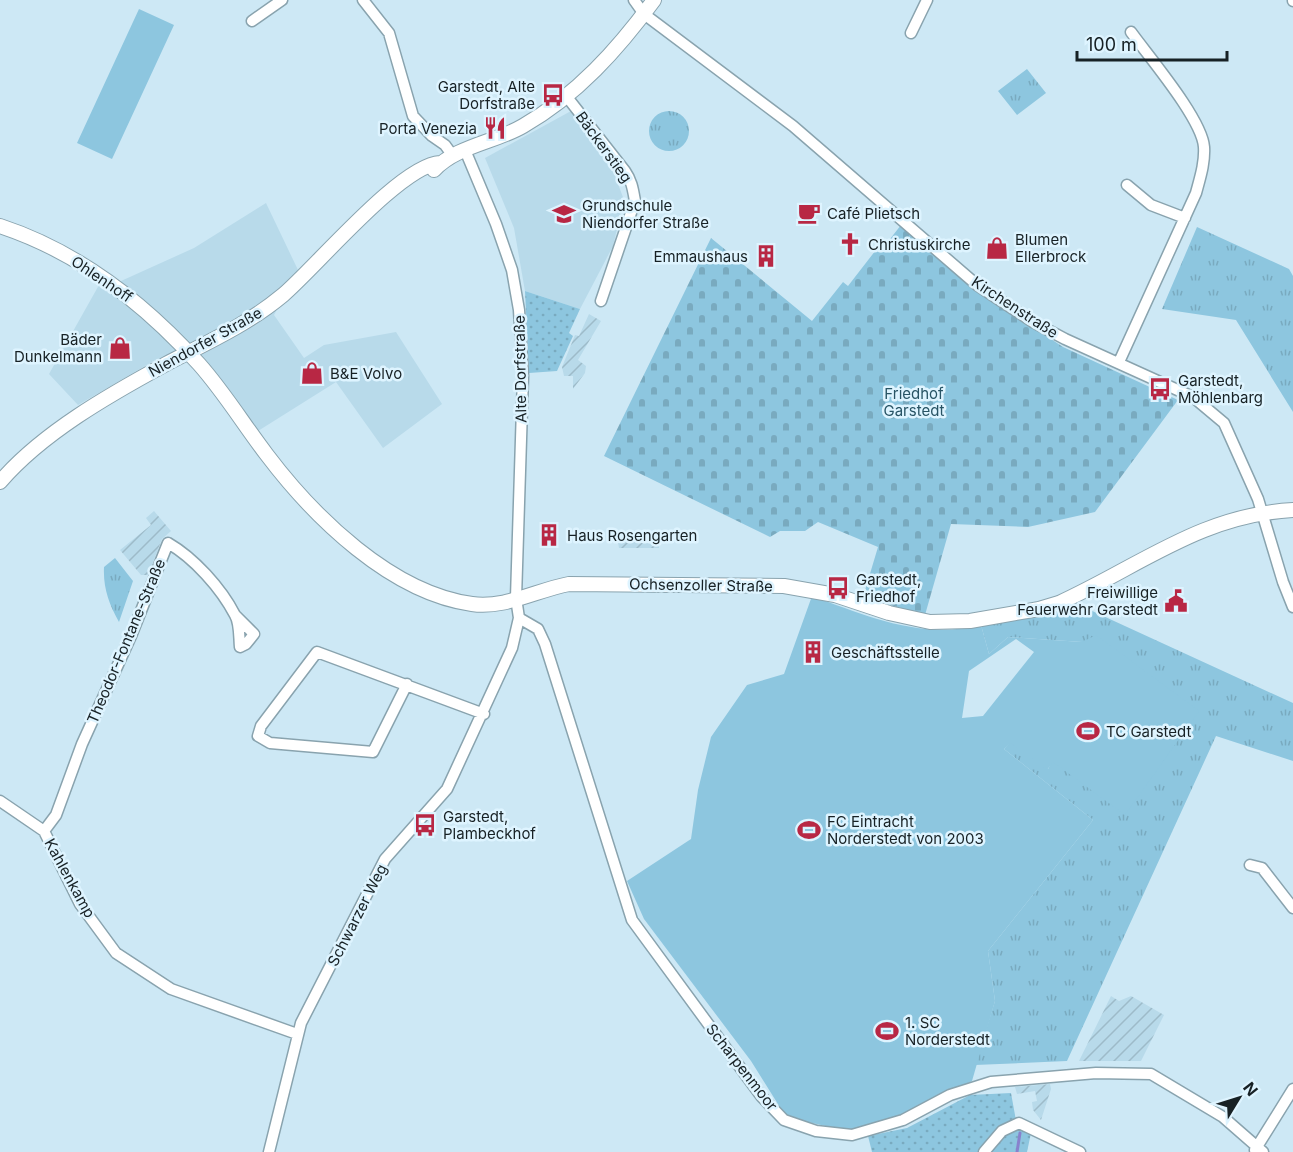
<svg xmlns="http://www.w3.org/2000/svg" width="1293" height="1152" viewBox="0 0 1293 1152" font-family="Inter,sans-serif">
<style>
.built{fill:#b8daea}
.industrial{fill:url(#industrial-furrows)}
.grass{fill:url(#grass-dots)}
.cemetery{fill:url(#cemetery-stones)}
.park{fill:url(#park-tufts)}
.pitch{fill:#8dc6df;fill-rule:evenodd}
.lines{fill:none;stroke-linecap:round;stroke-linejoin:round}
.stream{stroke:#8882cd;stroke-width:3}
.street-casing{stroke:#89a3ae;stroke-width:13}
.secondary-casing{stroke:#89a3ae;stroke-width:16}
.street{stroke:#fff;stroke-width:10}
.secondary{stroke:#fff;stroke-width:14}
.labels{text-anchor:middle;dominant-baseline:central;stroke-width:5;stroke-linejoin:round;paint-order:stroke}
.poi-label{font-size:15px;fill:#172125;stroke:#def4ff;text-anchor:start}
.street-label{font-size:15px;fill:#172125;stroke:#def4ff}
.park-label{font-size:15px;fill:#285465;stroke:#def4ff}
</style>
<defs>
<pattern id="industrial-furrows" width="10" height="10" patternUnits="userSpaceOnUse" patternTransform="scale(1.5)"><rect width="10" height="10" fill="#b8daea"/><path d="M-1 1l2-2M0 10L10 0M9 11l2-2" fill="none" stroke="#9dbbc9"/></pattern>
<pattern id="grass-dots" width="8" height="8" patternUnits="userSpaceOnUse" patternTransform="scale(1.5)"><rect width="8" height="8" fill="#8dc6df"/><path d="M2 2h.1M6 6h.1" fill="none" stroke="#79aabf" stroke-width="1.8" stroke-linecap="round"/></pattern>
<pattern id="cemetery-stones" width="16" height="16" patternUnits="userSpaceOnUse" patternTransform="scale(1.5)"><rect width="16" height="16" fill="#8dc6df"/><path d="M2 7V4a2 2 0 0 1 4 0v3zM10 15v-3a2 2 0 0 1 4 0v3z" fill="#79aabf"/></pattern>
<pattern id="park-tufts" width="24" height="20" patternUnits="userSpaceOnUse" patternTransform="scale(1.5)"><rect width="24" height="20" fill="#8dc6df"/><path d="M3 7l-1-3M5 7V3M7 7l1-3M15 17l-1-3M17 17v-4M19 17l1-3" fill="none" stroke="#79aabf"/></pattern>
</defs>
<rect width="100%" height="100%" fill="#cde8f5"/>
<!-- built -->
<path class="built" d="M571,111L611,165L624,200L613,246L580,309L525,291L514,228L485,158Z
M266,203L298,270L274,315L304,358L324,345L396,332L442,404L383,448L336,382L250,436L195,363L157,359L78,405L49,374L99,285L121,281L194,248Z"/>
<!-- industrial -->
<path class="industrial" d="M589,314L601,321L578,360L586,366L585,373L573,389V376H564L562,367L575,335L579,336Z
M154,511L171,531L162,539L148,575H141L120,550L151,525L146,518Z
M616,531L659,533V548H619Z
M1111,996L1119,1001L1131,996L1164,1015L1141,1061H1079Z
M1050,1084L1051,1089L1041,1120L1033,1110L1032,1102L1037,1101L1035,1091L1017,1094L1015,1087Z"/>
<!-- grass -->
<path class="grass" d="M525,291L580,309L569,333L573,336L557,371L529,373Z
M1011,1093L1017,1126L1031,1133L1027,1152H872L868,1136L907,1128L970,1095Z"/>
<!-- cemetery -->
<path class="cemetery" d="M901,225L977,290L1063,347L1178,400L1095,512L1028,527L951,524L925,615L863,597L878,547L818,522L805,531H780L770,537L604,456L711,238L812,321L843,282L848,286L879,246L883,248Z"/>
<!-- park -->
<path class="park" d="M1027,69L1046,93L1017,115L998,91Z
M649 131a20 20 0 1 1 40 0a20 20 0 1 1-40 0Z
M1197,227L1289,269L1293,276V412L1236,320L1162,309Z
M115,558L133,581L119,622C109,604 103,588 104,567Z
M1077,604L1293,703V761L1216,736L1067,1061L975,1065L995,1001L988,951L1093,820L1004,749L1011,742L1048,769L1052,761L1082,642L1008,637L989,654L981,625L1038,617Z"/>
<!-- pitch -->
<path class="pitch" d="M139,9L174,25L112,159L77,143Z
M812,596C867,616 921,640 981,625L989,654L1008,637L1082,642L1096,635L1199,711L1125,815L1053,762L1047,770L1011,743L1004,749L1093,820L988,951L995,1001L972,1081L902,1117L852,1132L786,1117L751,1061L644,919L627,881L691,839L698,790L711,737L747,685L784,674ZM1016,639L1034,652L983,716L962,718L969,671Z"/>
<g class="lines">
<!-- stream -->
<path class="stream" d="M1017,1152L1020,1133"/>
<!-- street casing -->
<g class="street-casing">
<path id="street" d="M363,0L389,33L413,116L432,136L445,145L453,156
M634,0L644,14L793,126L977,285L1033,322L1065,339L1193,397L1224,423L1258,499L1283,582L1293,607
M1293,0V1
M252,21L282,0
M911,33L927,0
M567,97L625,171C632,181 633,190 635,201L601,301
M1127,185L1151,205L1185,218
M1119,362L1196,193C1200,178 1205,163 1204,147C1202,119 1149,57 1131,32
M519,618L538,629L545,644L632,920L761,1096L784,1120L816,1131L852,1135L903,1120L950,1095L991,1082L1096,1073L1151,1074L1223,1117L1263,1152
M407,684L373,752L270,743L258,736L261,726L317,652L484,714
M0,801L44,831L80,904L116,953L171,989L297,1034
M44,831L56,815L82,744L131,636L168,543C194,558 221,588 235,615C240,623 239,637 240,647L246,644L254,634L236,616
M1250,865L1262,868L1293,908
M1255,1150L1293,1089
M269,1152L301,1023L385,859L447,789L512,648L519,618L516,598L523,376L519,310L512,270L496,224L465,150
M984,1152L1002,1131L1019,1123L1080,1152"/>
</g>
<!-- secondary casing -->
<g class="secondary-casing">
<path id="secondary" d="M434,170C456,146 496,142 523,126C577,95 618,49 654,0
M0,226C79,252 144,303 199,364C224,392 244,425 267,455C314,517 391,593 472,604C504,609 537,590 569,584L784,586L835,595L889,613L930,622L970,621L1039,609L1059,603C1140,566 1201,515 1293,510
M0,482C42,433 109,395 166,364C206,343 247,325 283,295C317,266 401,165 440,163"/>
</g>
<!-- street -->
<use href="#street" class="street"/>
<!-- secondary -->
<use href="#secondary" class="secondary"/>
</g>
<!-- icons -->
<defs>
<g id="bus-bare" transform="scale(1.8)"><path d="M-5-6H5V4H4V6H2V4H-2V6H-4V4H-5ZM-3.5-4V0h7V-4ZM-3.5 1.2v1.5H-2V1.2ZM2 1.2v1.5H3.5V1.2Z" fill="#b82744" stroke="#def4ff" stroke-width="2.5" paint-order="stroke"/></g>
<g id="restaurant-bare" transform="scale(1.8)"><path d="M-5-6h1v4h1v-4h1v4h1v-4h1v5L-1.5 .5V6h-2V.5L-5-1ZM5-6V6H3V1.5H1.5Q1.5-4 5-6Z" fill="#b82744" stroke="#def4ff" stroke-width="2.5" paint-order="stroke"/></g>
<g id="cafe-bare" transform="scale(1.8)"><path d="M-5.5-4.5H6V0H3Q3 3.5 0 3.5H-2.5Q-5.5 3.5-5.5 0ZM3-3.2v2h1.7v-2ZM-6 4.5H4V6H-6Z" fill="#b82744" stroke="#def4ff" stroke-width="2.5" paint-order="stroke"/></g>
<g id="school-bare" transform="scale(1.8)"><path d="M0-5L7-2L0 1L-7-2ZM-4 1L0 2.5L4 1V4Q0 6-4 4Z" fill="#b82744" stroke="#def4ff" stroke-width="2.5" paint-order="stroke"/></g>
<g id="church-bare" transform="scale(1.8)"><path d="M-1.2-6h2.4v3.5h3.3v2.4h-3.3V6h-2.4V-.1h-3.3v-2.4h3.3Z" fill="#b82744" stroke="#def4ff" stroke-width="2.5" paint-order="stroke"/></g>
<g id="shop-bare" transform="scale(1.8)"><path d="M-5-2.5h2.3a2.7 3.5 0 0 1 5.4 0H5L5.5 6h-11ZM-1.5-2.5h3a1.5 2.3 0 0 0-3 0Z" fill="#b82744" stroke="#def4ff" stroke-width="2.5" paint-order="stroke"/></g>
<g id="building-bare" transform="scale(1.8)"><path d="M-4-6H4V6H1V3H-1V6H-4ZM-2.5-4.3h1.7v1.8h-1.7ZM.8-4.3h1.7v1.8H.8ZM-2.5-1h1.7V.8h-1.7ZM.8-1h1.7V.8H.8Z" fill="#b82744" stroke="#def4ff" stroke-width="2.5" paint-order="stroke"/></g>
<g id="civic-bare" transform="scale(1.8)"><path d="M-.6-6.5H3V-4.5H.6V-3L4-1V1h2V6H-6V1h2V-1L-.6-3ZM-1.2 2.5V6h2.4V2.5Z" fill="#b82744" stroke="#def4ff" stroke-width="2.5" paint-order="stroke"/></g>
<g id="stadium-bare" transform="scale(1.8)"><path d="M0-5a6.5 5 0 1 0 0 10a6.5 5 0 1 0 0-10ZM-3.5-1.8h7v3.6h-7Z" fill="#b82744" stroke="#def4ff" stroke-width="2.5" paint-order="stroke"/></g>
</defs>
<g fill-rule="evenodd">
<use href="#bus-bare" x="553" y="95"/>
<use href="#restaurant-bare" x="495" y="128"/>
<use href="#cafe-bare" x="809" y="213"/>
<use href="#school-bare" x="564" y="214"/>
<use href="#church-bare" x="850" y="244"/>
<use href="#shop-bare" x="997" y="248"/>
<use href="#building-bare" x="766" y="256"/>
<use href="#shop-bare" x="120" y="348"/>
<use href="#shop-bare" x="312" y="373"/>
<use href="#bus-bare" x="1160" y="389"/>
<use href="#building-bare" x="549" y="535"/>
<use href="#bus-bare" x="838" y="588"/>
<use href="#civic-bare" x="1176" y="601"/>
<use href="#building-bare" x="813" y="652"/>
<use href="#stadium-bare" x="1088" y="731"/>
<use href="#bus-bare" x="425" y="825"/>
<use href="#stadium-bare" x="809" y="830"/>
<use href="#stadium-bare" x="887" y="1031"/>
</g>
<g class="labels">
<!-- poi labels -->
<g class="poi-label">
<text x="535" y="86" text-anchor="end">Garstedt, Alte<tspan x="535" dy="17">Dorfstraße</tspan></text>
<text x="477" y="128" text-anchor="end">Porta Venezia</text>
<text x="582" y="205">Grundschule<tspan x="582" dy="17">Niendorfer Straße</tspan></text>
<text x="827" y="213">Café Plietsch</text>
<text x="1015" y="239">Blumen<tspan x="1015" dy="17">Ellerbrock</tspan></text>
<text x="868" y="244">Christuskirche</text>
<text x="748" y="256" text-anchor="end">Emmaushaus</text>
<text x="102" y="339" text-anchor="end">Bäder<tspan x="102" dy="17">Dunkelmann</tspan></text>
<text x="330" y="373">B&amp;E Volvo</text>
<text x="1178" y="380">Garstedt,<tspan x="1178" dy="17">Möhlenbarg</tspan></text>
<text x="567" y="535">Haus Rosengarten</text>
<text x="856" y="579">Garstedt,<tspan x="856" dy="17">Friedhof</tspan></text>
<text x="1158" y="592" text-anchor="end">Freiwillige<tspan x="1158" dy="17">Feuerwehr Garstedt</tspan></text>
<text x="831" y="652">Geschäftsstelle</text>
<text x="1106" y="731">TC Garstedt</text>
<text x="443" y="816">Garstedt,<tspan x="443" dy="17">Plambeckhof</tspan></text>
<text x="827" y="821">FC Eintracht<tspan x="827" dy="17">Norderstedt von 2003</tspan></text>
<text x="905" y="1022">1. SC<tspan x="905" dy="17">Norderstedt</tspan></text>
</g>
<!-- street labels -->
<g class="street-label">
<text transform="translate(604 147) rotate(54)">Bäckerstieg</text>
<text transform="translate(102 279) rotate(34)">Ohlenhoff</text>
<text transform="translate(1015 307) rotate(33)">Kirchenstraße</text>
<text transform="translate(205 342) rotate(-29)">Niendorfer Straße</text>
<text transform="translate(520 369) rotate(-91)">Alte Dorfstraße</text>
<text transform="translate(701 585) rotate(1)">Ochsenzoller Straße</text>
<text transform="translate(126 641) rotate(-67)">Theodor-Fontane-Straße</text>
<text transform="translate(70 878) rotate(61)">Kahlenkamp</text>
<text transform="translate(357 915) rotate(-63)">Schwarzer Weg</text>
<text transform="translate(742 1067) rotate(52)">Scharpenmoor</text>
</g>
<!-- park labels -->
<g class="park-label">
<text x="914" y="393">Friedhof<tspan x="914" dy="17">Garstedt</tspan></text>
</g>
</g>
<!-- north arrow -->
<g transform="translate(1239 1098) rotate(52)" stroke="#def4ff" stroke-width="4.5" paint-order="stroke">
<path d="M0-4.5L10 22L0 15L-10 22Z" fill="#172125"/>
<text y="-9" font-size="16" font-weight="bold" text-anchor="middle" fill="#172125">N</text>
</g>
<!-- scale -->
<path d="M1077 51v9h150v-9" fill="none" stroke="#172125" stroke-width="3"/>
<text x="1086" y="51" font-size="18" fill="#172125" stroke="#def4ff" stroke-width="4.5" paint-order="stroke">100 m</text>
</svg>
